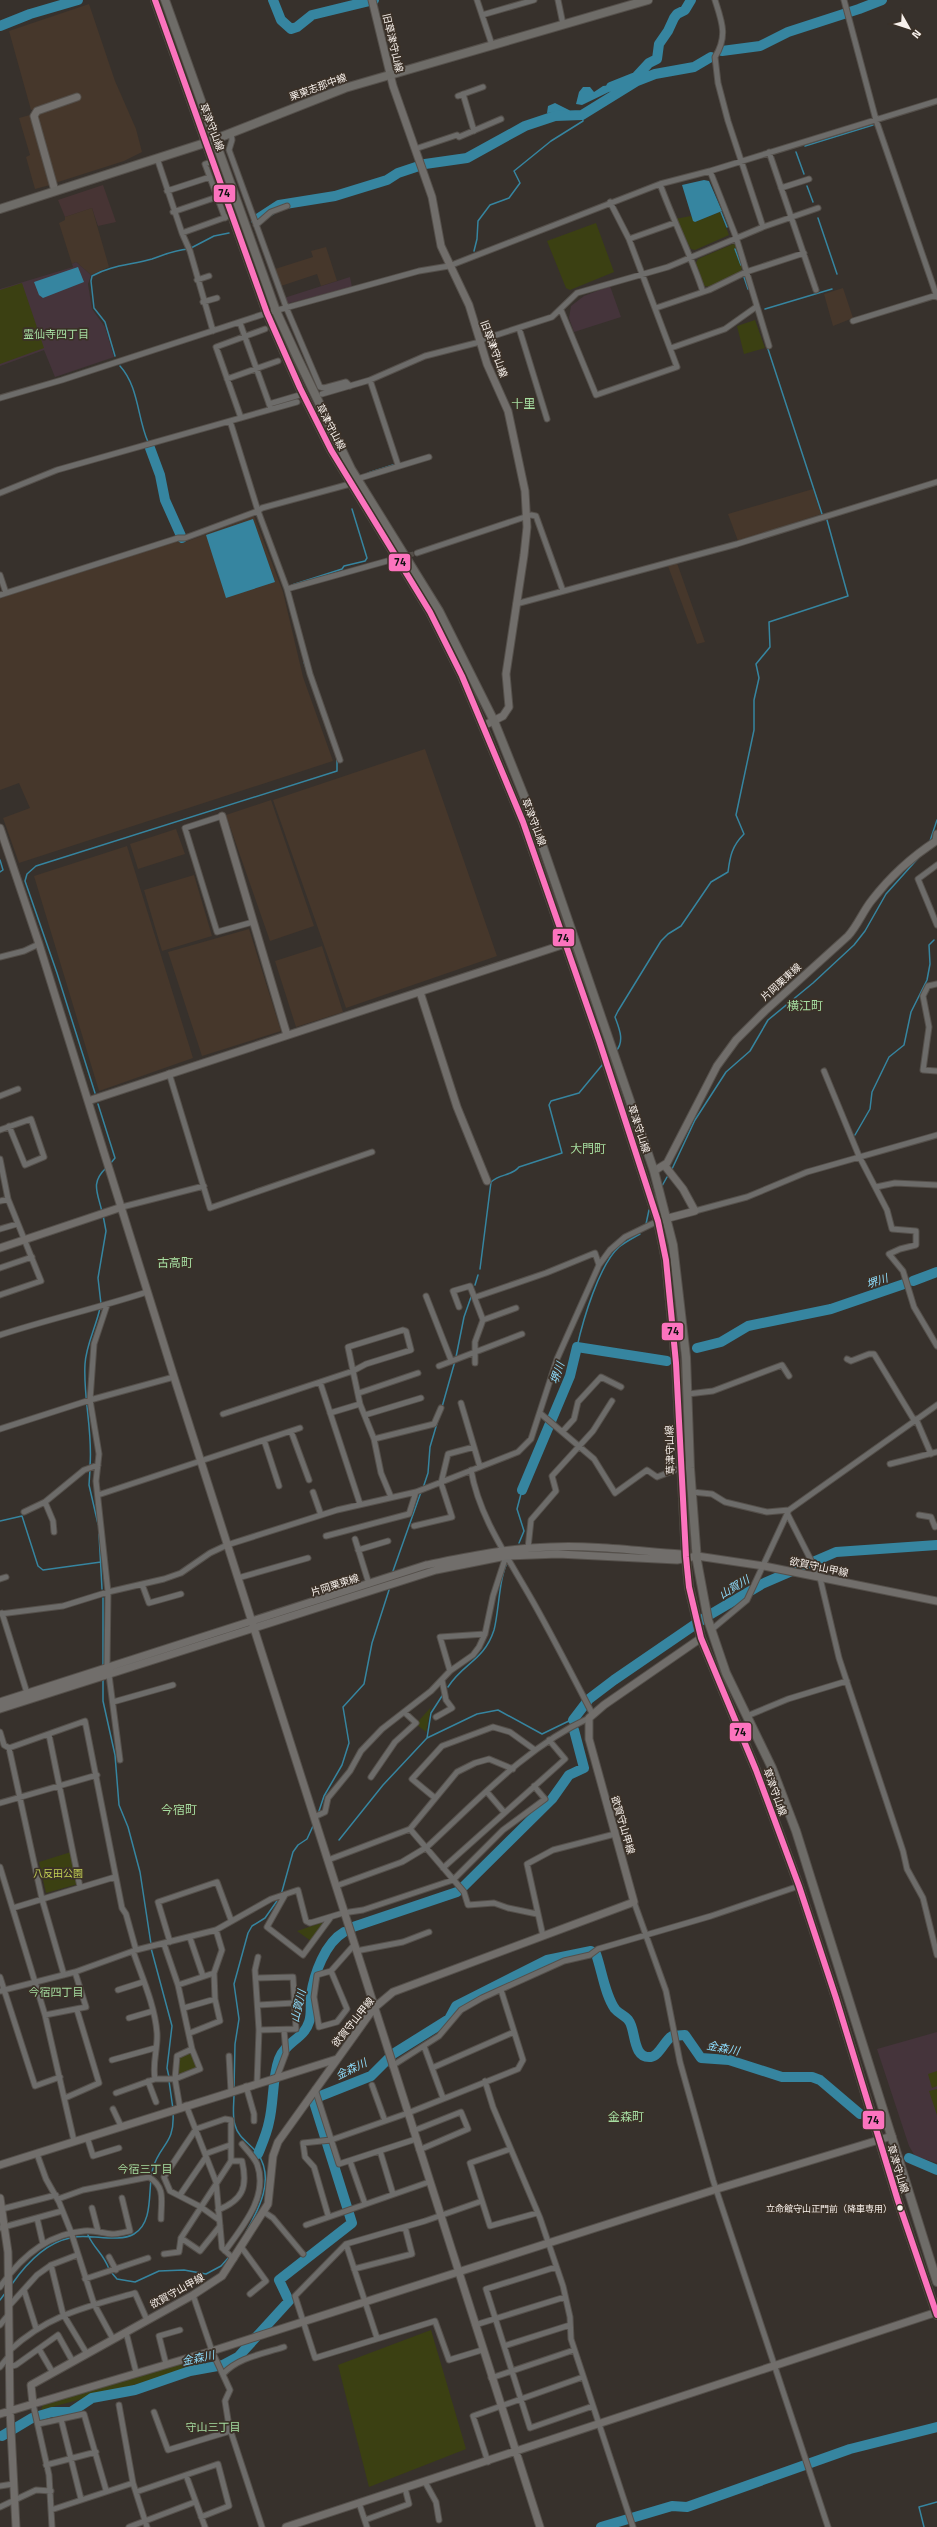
<svg xmlns="http://www.w3.org/2000/svg" width="937" height="2527" viewBox="0 0 937 2527" font-family="'Titillium Web','Noto Sans JP',sans-serif">
<style>
.commercial{fill:#473434}
.built{fill:#46372b}
.education{fill:#45343b}
.green{fill:#3b4012}
.water{fill:#3685a0}
.lines{fill:none;stroke-linecap:round;stroke-linejoin:round}
.stream{stroke:#3685a0;stroke-width:1.5}
.river{stroke:#3685a0;stroke-width:10}
.street-tunnel{stroke:#544e49;stroke-width:5;stroke-dasharray:5 2.5;stroke-linecap:butt}
.street-casing{stroke:#55504b;stroke-width:7}
.secondary-casing{stroke:#55504b;stroke-width:9}
.primary-casing{stroke:#55504b;stroke-width:10}
.street{stroke:#6d6c6a;stroke-width:5}
.secondary{stroke:#716e6b;stroke-width:7}
.primary{stroke:#6e6c68;stroke-width:8}
.bus-1-casing{stroke:#3b3128;stroke-width:9}
.bus-1{stroke:#fc73be;stroke-width:6}
.bus-dot{fill:#f7f0eb;stroke:#3b3128;stroke-width:1.5}
.labels{text-anchor:middle;dominant-baseline:central;stroke-width:3.5;stroke-linejoin:round;paint-order:stroke}
.bus-label{font-size:9px;fill:#f7f0eb;stroke:#3b3128;text-anchor:end}
.street-label{font-size:10px;fill:#f7f0eb;stroke:#3b3128}
.park-label{font-size:10px;fill:#c2d054;stroke:#3b3128}
.neighbourhood-label{font-size:11px;fill:#a6dea2;stroke:#3b3128}
.water-label{font-size:11px;font-style:italic;fill:#8ddbfb;stroke:#3b3128}
.quarter-label{font-size:12px;fill:#a6dea2;stroke:#3b3128}
.line-badge{stroke:#3b3128;stroke-width:1.5}
.pale-badge-label{font-size:11px;text-anchor:middle;font-weight:bold;fill:#111}
</style>
<rect width="100%" height="100%" fill="#37312c"/>
<!-- commercial -->
<path class="commercial" d="M103,185L116,222L98,226L92,208L65,217L58,200Z"/>
<!-- built -->
<path class="built" d="M89,4L115,81L136,129L142,152L124,161L55,183L36,120L38,115L75,96L31,110L9,31Z
M30,115L50,185L35,189L26,157L30,155L19,118Z
M92,208L109,267L91,275L76,262L72,264L59,223L65,220V217Z
M326,247L337,281L321,286L317,274L281,286L275,269L313,257L311,251Z
M843,288L853,318L833,326L824,294Z
M813,489L821,514L738,541L728,514Z
M254,516L283,592L303,677L333,761L19,863L3,818L30,808L19,783L0,790V599L18,590L92,569L176,541L183,543Z
M677,563L705,642L697,644L668,566Z
M425,749L497,956L346,1008L273,800Z
M271,800L314,926L270,941L226,815Z
M176,829L185,854L138,869L130,844Z
M127,846L193,1058L99,1091L34,876Z
M194,875L212,936L162,951L144,890Z
M249,929L281,1031L202,1056L168,952Z
M322,946L343,1012L296,1027L275,961Z"/>
<!-- education -->
<path class="education" d="M76,262L91,275L88,284L92,309L105,327L114,357L55,377L44,350L0,366V289L73,267L72,264Z
M350,277L352,287L286,304L284,298Z
M610,286L621,317L574,332L569,318L571,306L584,296Z
M937,2032V2163L915,2156L909,2146L877,2049Z"/>
<!-- green -->
<path class="green" d="M720,212L729,235L695,250L691,249L675,219L691,216L695,222Z
M596,223L614,272L570,290L566,288L547,241Z
M733,244L736,245L742,267L741,272L712,287L704,286L696,263L698,259Z
M22,283L44,348L0,364V290Z
M755,320L765,348L744,354L737,326Z
M431,1707L426,1732L416,1724Z
M71,1852L78,1884L46,1893L39,1862Z
M324,1922L311,1941L297,1931Z
M192,2051L198,2068L178,2077V2057Z
M937,2071V2086L932,2088L928,2074Z
M937,2089V2115L929,2091Z
M431,2330L466,2449L369,2487L338,2365Z
M202,2357L203,2366L41,2410L43,2404Z"/>
<!-- water -->
<path class="water" d="M611,85V91L582,105L576,104L579,92L583,87H590L594,92L603,86Z
M555,103L569,110L570,111L547,113L548,106Z
M704,180L709,181L722,211L695,222L693,221L682,185Z
M78,267L84,282L43,298L39,295L34,282Z
M253,519L275,582L226,598L206,535Z"/>
<g class="lines">
<!-- stream -->
<path class="stream" d="M805,146L873,125
M796,152L804,174
M807,186L813,202
M721,212L727,227
M818,218L837,274
M191,248L214,236L229,233
M735,249L741,265
M474,251L477,239L478,221L490,205L509,198L520,183L514,171L551,141L583,121L582,115
M744,277L748,289
M765,309L832,289
M768,349L822,514
M115,356L105,322L94,308L91,281L92,276C111,265 132,265 152,259C164,255 174,250 188,249
M120,366C139,387 137,417 148,442
M368,473L393,465
M292,585L342,569L344,566L365,561L367,558L352,509
M304,662L328,732
M930,841L937,820
M0,860L3,870L0,872
M616,1051C625,1041 619,1028 615,1017L618,1011L661,941L668,934L681,926L711,882L728,872C730,856 732,846 744,834L736,815L754,730V700L759,678L756,664L770,647L769,622L848,596L827,520
M95,1093L57,973L25,881L27,874L36,866L337,771V760
M98,1104L115,1158L110,1164
M855,1135L870,1109L872,1092L889,1057L904,1045L911,1012L927,980L930,964L929,945L934,940
M672,1169L695,1120L726,1072L750,1051L768,1020L813,983L854,945L865,931L886,894L921,855
M662,1186L667,1177
M655,1199L656,1197
M102,1212C98,1193 90,1183 106,1168
M646,1224L649,1210
M480,1269L491,1182C499,1174 512,1176 519,1167L562,1153L549,1105L551,1101L579,1093L603,1064
M475,1285L478,1275
M101,1304L98,1278L106,1231L103,1215
M577,1347C583,1320 599,1265 619,1247C625,1242 633,1238 640,1234
M456,1357L464,1317L471,1297
M442,1407L455,1361
M90,1466C93,1431 83,1398 85,1364C86,1345 96,1327 100,1308
M90,1469L89,1485L98,1524
M423,1488L428,1473L430,1447L438,1420
M0,1521L22,1516L38,1566L43,1570L101,1562
M99,1534L102,1589
M519,1543L524,1531L517,1509L522,1490
M393,1571L421,1492
M103,1666V1598
M103,1678V1701L115,1755L119,1805L128,1827L140,1872L151,1944
M448,1687C463,1663 484,1661 494,1630C499,1612 499,1576 508,1561
M427,1738L431,1713L442,1696
M318,1814L324,1796L342,1765L349,1743L343,1707L364,1684L372,1643L389,1590
M339,1840L383,1785L427,1738L477,1714L498,1710L542,1734L573,1719
M281,1895L293,1852L298,1845L307,1839L313,1826
M151,1948L172,2026L167,2068L169,2077
M169,2081L173,2109
M234,2088L235,2044L239,2019L234,1984L248,1933L252,1926L265,1918L279,1898
M234,2094C234,2104 232,2116 235,2125C238,2138 251,2144 258,2154C275,2179 259,2209 246,2232
M88,2235C95,2250 103,2253 109,2269
M74,2237C93,2234 118,2243 134,2234C155,2222 147,2187 153,2168C160,2144 175,2144 173,2113
M111,2272L117,2279L135,2282L159,2271L184,2270L206,2274L221,2266L229,2257
M12,2284C26,2264 45,2243 70,2238
M0,2300L6,2292
M0,2436H2
M924,2527L919,2507L937,2502"/>
<!-- river -->
<path class="river" d="M273,0L281,20L291,29L297,27L312,15L374,0
M0,26L30,14L78,0
M722,51L760,46L788,32L859,9L882,0
M611,87L636,77L649,63L657,59L659,44L668,31L674,18L677,14L685,10L691,0
M256,220L279,205L335,196L387,180L398,173L425,164L467,158L525,126L555,116L582,115L637,81L655,74L694,67L711,57
M150,448L160,475L165,500L182,538
M913,1281L937,1272
M697,1348L721,1342L748,1326L831,1309L904,1284
M522,1490L570,1376L577,1347L667,1361
M573,1720L589,1699L614,1680L706,1617L762,1584L836,1552L937,1545
M462,1888L552,1799L569,1775L584,1768L574,1730
M353,1927L457,1892
M258,2154C262,2144 267,2133 269,2122C274,2102 272,2078 279,2059C285,2042 304,2039 309,2022C312,2014 310,2004 311,1995C314,1974 325,1943 344,1932
M909,2158L937,2170
M2,2436L32,2418L52,2412H71L92,2398L135,2390L190,2371L223,2365L238,2357L289,2301L279,2280L352,2223L313,2099L371,2076L393,2054L449,2019L456,2006L547,1960L591,1951L596,1954C602,1971 605,1995 615,2009C619,2014 626,2016 629,2021C636,2030 632,2059 651,2057C659,2056 665,2040 672,2036L685,2035L701,2058L729,2060L782,2077H812L820,2080L860,2114
M601,2527L672,2506L687,2507L850,2449L937,2427"/>
<!-- street-tunnel -->
<path class="street-tunnel" d="M387,561L417,553"/>
<!-- street casing -->
<g class="street-casing">
<path id="street" d="M477,0L492,45
M558,0L563,24
M844,0L876,120L937,297
M482,15L534,0
M463,94L474,131
M458,96L483,87
M231,133L232,140L229,150L286,307L320,387L324,388L346,382L350,386
M415,149L457,135L459,137L501,119
M769,152L816,290
M157,158L182,233L232,215
M214,161L205,164L225,218
M710,171L736,237L769,346
M660,184C673,220 691,255 703,292
M781,188L809,179
M167,191L210,177
M173,212L217,197
M256,225L271,212L287,206
M763,227L818,208
M182,233L190,251L213,331
M629,239L674,223
M197,280L209,276
M203,302L217,298
M656,308L709,290L746,272L804,253
M561,310L596,395L677,367L629,239L610,202
M853,321L937,295
M240,323L271,409
M519,328L547,419
M671,348L725,329L756,307
M227,379L278,361
M370,380L398,465
M322,394L370,380L425,356L476,343L484,339L552,317L577,293L668,267L763,227L728,121L718,83L715,57C728,36 722,22 715,0
M0,398L62,380L267,313L419,271L449,266L660,184L710,171L937,101
M269,404L303,394
M241,418L216,347L265,329
M230,421L258,511L287,589L310,674L340,760
M357,479L429,457
M0,493L57,470L297,402
M417,553L531,515L536,516L563,591
M0,575L6,593
M287,589L387,561
M0,595L178,538H185L258,511L262,508L350,484
M516,604L737,544L937,482
M222,816L185,828L217,932L253,922
M937,865L918,879L937,925
M0,957L24,951L39,944
M937,984L928,986L923,996L929,1027L923,1070L937,1071
M824,1071L859,1156L887,1210L892,1229L916,1231V1245L900,1249L889,1254L903,1271L914,1307L937,1346
M169,1073L210,1208L372,1152
M0,1096L18,1089
M0,1130L31,1119L44,1157L25,1165L9,1126
M0,1159L8,1199L41,1281L0,1295
M876,1187L895,1183L937,1185
M0,1201L8,1199
M122,1207L204,1186
M695,1211L747,1197L807,1172L937,1135
M0,1229L17,1224
M0,1268L32,1257
M426,1296L451,1360
M476,1297L546,1273L595,1253L599,1265
M459,1307L453,1291L470,1286L483,1320L475,1342V1363
M483,1320L516,1308
M403,1330L406,1331L411,1350L366,1364L353,1371L348,1347Z
M0,1335C49,1319 98,1308 147,1292
M847,1359L851,1361L869,1354H874L914,1420
M439,1366L522,1334
M320,1382L353,1371L360,1404
M359,1393L418,1373
M688,1394L713,1391L782,1365L789,1376
M461,1403L480,1467
M330,1413L360,1404L374,1439L381,1473L391,1497
M223,1414L320,1382L360,1504
M541,1414L594,1459L615,1493L647,1470L657,1477L680,1468
M365,1415L421,1398
M916,1419L931,1454
M0,1429L90,1400L174,1377
M291,1431L309,1480
M563,1431L574,1419L578,1402L601,1377L621,1387
M374,1439L434,1424L441,1408
M264,1440L279,1486
M890,1464L937,1452
M471,1470C479,1517 509,1559 532,1600C553,1637 572,1675 592,1713
M313,1492L321,1515
M692,1492L712,1494L725,1502L767,1512L789,1510L937,1405
M98,1495L300,1428
M45,1502L53,1521L54,1532
M24,1512L45,1502L84,1470L98,1465
M787,1513L820,1578L839,1658L903,1851L907,1869L923,1898L937,1955
M919,1515L931,1517L935,1527L937,1526
M414,1526L452,1517L441,1483L448,1454L474,1447
M326,1536L409,1514L416,1492
M355,1539L369,1584
M528,1548L531,1520L556,1491L552,1476L593,1431L612,1401
M358,1550L388,1541
M238,1578L308,1558
M0,1579L6,1577
M142,1584L149,1603L181,1594
M2,1613L27,1693
M0,1614L63,1606L108,1592L164,1579L181,1573L210,1553L227,1545L337,1510L416,1492L518,1452L531,1439L557,1359L599,1265L610,1250L625,1237L658,1221
M711,1630L747,1600L788,1512
M107,1667L108,1592L96,1481L99,1454L90,1400L94,1344L107,1305
M450,1671L440,1637L485,1634
M109,1675L120,1760
M113,1702L173,1685
M747,1716L788,1699L847,1681
M436,1717L452,1708L446,1700L442,1680
M0,1732L4,1745L9,1748L42,1899L64,1975
M49,1735L80,1887
M9,1748L85,1721L122,1908L126,1914L136,1950
M371,1777L395,1742L416,1723L404,1712
M487,1792L504,1812
M435,1798L412,1779L442,1746L493,1727L510,1732L535,1750
M0,1803L97,1775
M314,1817L325,1812L328,1798L350,1771L361,1751L382,1729L431,1691L450,1671L473,1655L479,1647L485,1634L493,1596L506,1556
M410,1829L464,1892L468,1905L494,1903L508,1908L537,1914
M328,1860L410,1829L457,1772L475,1763L489,1759L513,1769
M0,1867L45,2015L74,2141
M443,1868L565,1759L549,1740
M336,1886L402,1862L427,1847C477,1801 526,1747 589,1718
M285,1895L267,1927L303,1955L331,1917
M634,1902L666,1991L680,2062L713,2180L828,2527
M13,1908L115,1877
M543,1936L527,1864L553,1850L615,1834
M190,1938L203,1976
M170,1942L158,1902L217,1882L231,1920
M164,1944L178,1985L192,2049L200,2069L175,2079
M133,1951C142,1977 155,2006 157,2033C158,2049 152,2063 155,2079
M356,1951L403,1942L429,1932
M331,1971L347,2009L337,2022L319,2027L314,1997L317,1975L331,1971L354,1945
M0,1977L35,2086L60,2077
M257,1978L293,1977L296,2029L259,2030
M178,1985L214,1973
M118,1990L143,1982
M0,1991L75,1972L136,1950L216,1930L271,1899L298,1890L306,1921L310,1923L343,1913L363,1910L453,1880L503,1830L545,1799L534,1786
M258,2005L294,2003
M184,2008L215,1999
M45,2015L86,2007L75,1972
M129,2018L153,2011
M190,2033L220,2021L215,1999L214,1973L222,1950L216,1930
M424,2046L443,2098
M229,2056L231,2091
M112,2060L155,2048
M392,2066L439,2036L461,2010L482,1998L564,1961L590,1955L598,1949L711,1916L799,1886
M432,2068L514,2032
M277,2077L286,2053L284,2030
M148,2081L156,2102
M485,2081L493,2107L540,2218L563,2286L570,2317L571,2339L633,2527
M257,2083L259,2030L255,1970L258,1957
M372,2085L385,2121
M246,2086L254,2114V2121
M315,2089L339,2164L416,2139
M116,2093L155,2079H175
M65,2098L99,2083L77,2010
M186,2105L216,2182L222,2248L234,2259
M180,2108L175,2079L177,2056L192,2049
M113,2109L121,2126
M413,2131L461,2112L468,2129L419,2150
M87,2137L93,2156L119,2148
M510,2149L470,2163L490,2226L537,2213
M380,2151L393,2194
M37,2154L46,2179L59,2202L71,2232L94,2304L113,2339
M205,2154L230,2145
M350,2161L365,2204
M180,2195L206,2157
M58,2199L83,2190L149,2177C166,2188 161,2200 161,2219
M92,2208L98,2231
M2,2209L56,2195
M218,2210C243,2200 248,2187 242,2161H231
M264,2212L273,2218L303,2254
M328,2215L314,2167L305,2157L303,2143L331,2140L408,2113L518,2069L523,2060L501,1990
M37,2218L43,2244
M306,2225L429,2182
M0,2228L62,2211
M181,2238L200,2251L220,2226
M346,2244L377,2338
M242,2248L266,2281L250,2294
M225,2251C243,2226 269,2196 257,2164C254,2157 247,2150 242,2144
M164,2254L179,2252L181,2238L231,2161V2120L225,2119L196,2129L164,2177L170,2191L201,2207L219,2220
M109,2257L116,2270
M51,2265L63,2314L87,2354
M556,2267L486,2289L530,2428L593,2406
M354,2269L412,2254L405,2227
M85,2279L148,2258
M0,2287C20,2258 47,2234 84,2231C94,2230 102,2233 112,2234C118,2234 125,2232 130,2231L122,2198
M24,2290L36,2328
M193,2295L212,2351L230,2390L225,2401L229,2426L262,2527
M9,2306L37,2275L51,2265L77,2255
M0,2325L9,2314
M475,2325L565,2297
M126,2332L136,2372
M504,2346L570,2325
M39,2349L53,2373
M482,2350L449,2360L435,2321L315,2358L295,2296L346,2244L425,2221L482,2201
M9,2351C48,2315 85,2307 135,2293L147,2320
M166,2364L159,2336L180,2330
M0,2367L9,2356
M9,2367L16,2365L58,2335L73,2362
M223,2374C239,2357 263,2354 284,2347
M491,2378L574,2350
M33,2404L49,2475L52,2527
M119,2405L133,2483L147,2527
M154,2412L168,2450L227,2432L229,2426
M61,2419L81,2499
M38,2424L84,2414L106,2490
M488,2462L473,2416L583,2377
M46,2465L96,2452
M186,2475L205,2527
M425,2482L436,2502L439,2520
M0,2486L13,2484
M136,2492L218,2464L229,2506L201,2517
M359,2503L367,2527
M0,2507L36,2490L51,2491
M51,2510L133,2483
M365,2520L409,2504L405,2488
M129,2527L195,2502"/>
</g>
<!-- secondary casing -->
<g class="secondary-casing">
<path id="secondary" d="M372,0L393,86L432,197L441,246L469,305L487,364L508,411L525,491L527,527L524,555L506,674L509,707L503,716L485,725
M55,191L34,116L37,111L77,97
M222,816L287,1035
M0,828L39,944L174,1377L540,2527
M420,992L457,1107L487,1181
M88,1101L574,941
M654,1171L667,1163L717,1066L736,1040L765,1011L848,936C858,925 863,911 872,900C889,878 913,856 936,841L937,834
M661,1220L695,1211L683,1189L665,1166
M0,1248L122,1207
M0,1702L426,1565C467,1557 508,1548 550,1547C594,1545 638,1551 681,1554L686,1557
M0,1709L436,1570L506,1556L558,1554L677,1560L697,1556L764,1566L937,1601
M0,2165L337,2059
M0,2198L8,2252L10,2411L16,2527
M33,2404L212,2351L717,2189L892,2136
M0,2414L33,2404L31,2385L193,2295L222,2276L268,2204L273,2156L278,2142L374,2008L393,1992L634,1902L589,1739V1718L604,1705L701,1638
M286,2527L937,2312"/>
</g>
<!-- primary casing -->
<g class="primary-casing">
<path id="primary" d="M155,0L267,313L300,388L331,450L430,612L462,676L523,822L599,1040L658,1221L666,1260L676,1363L686,1557L689,1587L701,1638L756,1770L799,1886L836,1998L898,2201L937,2315
M165,0L276,311L298,359L351,469L439,611L494,721L534,821L654,1171L673,1245L686,1357L690,1468L697,1561L708,1620L726,1673L772,1768L796,1831L937,2282
M0,209L208,142L345,88L648,0"/>
</g>
<!-- street -->
<use href="#street" class="street"/>
<!-- secondary -->
<use href="#secondary" class="secondary"/>
<!-- primary -->
<use href="#primary" class="primary"/>
<!-- bus-1 casing -->
<g class="bus-1-casing">
<path id="bus-1" d="M155,0L267,313L300,388L331,450L430,612L462,676L523,822L599,1040L658,1221L666,1260L676,1363L686,1557L689,1587L701,1638L756,1770L799,1886L836,1998L898,2201L937,2315"/>
</g>
<!-- bus-1 -->
<use href="#bus-1" class="bus-1"/>
</g>
<!-- markers -->
<circle class="bus-dot" cx="900" cy="2208" r="3.5"/>
<g class="labels">
<!-- bus labels -->
<g class="bus-label">
<text x="892" y="2208">立命館守山正門前（降車専用）</text>
</g>
<!-- street labels -->
<g class="street-label">
<text transform="translate(393 43) rotate(77)">旧草津守山線</text>
<text transform="translate(318 87) rotate(-20)">栗東志那中線</text>
<text transform="translate(212 127) rotate(69)">草津守山線</text>
<text transform="translate(494 349) rotate(70)">旧草津守山線</text>
<text transform="translate(331 427) rotate(62)">草津守山線</text>
<text transform="translate(534 822) rotate(69)">草津守山線</text>
<text transform="translate(781 982) rotate(-42)">片岡栗東線</text>
<text transform="translate(639 1129) rotate(72)">草津守山線</text>
<text transform="translate(670 1450) rotate(-92)">草津守山線</text>
<text transform="translate(819 1567) rotate(12)">欲賀守山甲線</text>
<text transform="translate(335 1585) rotate(-18)">片岡栗東線</text>
<text transform="translate(775 1792) rotate(70)">草津守山線</text>
<text transform="translate(623 1825) rotate(74)">欲賀守山甲線</text>
<text transform="translate(353 2022) rotate(-51)">欲賀守山甲線</text>
<text transform="translate(898 2169) rotate(73)">草津守山線</text>
<text transform="translate(177 2291) rotate(-29)">欲賀守山甲線</text>
</g>
<!-- park labels -->
<g class="park-label">
<text x="58" y="1873">八反田公園</text>
</g>
<!-- neighbourhood labels -->
<g class="neighbourhood-label">
<text x="56" y="334">霊仙寺四丁目</text>
<text x="56" y="1992">今宿四丁目</text>
<text x="145" y="2169">今宿三丁目</text>
<text x="213" y="2427">守山三丁目</text>
</g>
<!-- water labels -->
<g class="water-label">
<text transform="translate(877 1281) rotate(-19)">堺川</text>
<text transform="translate(557 1373) rotate(-71)">堺川</text>
<text transform="translate(734 1587) rotate(-31)">山賀川</text>
<text transform="translate(298 2006) rotate(-77)">山賀川</text>
<text transform="translate(723 2048) rotate(11)">金森川</text>
<text transform="translate(351 2069) rotate(-26)">金森川</text>
<text transform="translate(198 2358) rotate(-12)">金森川</text>
</g>
<!-- quarter labels -->
<g class="quarter-label">
<text x="523" y="403">十里</text>
<text x="805" y="1005">横江町</text>
<text x="588" y="1148">大門町</text>
<text x="175" y="1262">古高町</text>
<text x="179" y="1809">今宿町</text>
<text x="626" y="2116">金森町</text>
</g>
</g>
<g class="line-badge">
<rect x="213" y="184" width="23" height="19" rx="4" fill="#fc73be"/>
<rect x="388" y="553" width="23" height="19" rx="4" fill="#fc73be"/>
<rect x="552" y="928" width="23" height="19" rx="4" fill="#fc73be"/>
<rect x="661" y="1322" width="23" height="19" rx="4" fill="#fc73be"/>
<rect x="729" y="1722" width="23" height="20" rx="4" fill="#fc73be"/>
<rect x="862" y="2110" width="23" height="20" rx="4" fill="#fc73be"/>
</g>
<g class="pale-badge-label">
<text x="224" y="197">74</text>
<text x="400" y="566">74</text>
<text x="563" y="942">74</text>
<text x="673" y="1335">74</text>
<text x="740" y="1736">74</text>
<text x="873" y="2124">74</text>
</g>
<!-- north arrow -->
<g transform="translate(909 28) rotate(129)" stroke="#3b3128" stroke-width="3" paint-order="stroke">
<path d="M0-3L7 15L0 10L-7 15Z" fill="#f7f0eb"/>
<text y="-6" font-size="11" font-weight="bold" text-anchor="middle" fill="#f7f0eb">N</text>
</g>
</svg>
